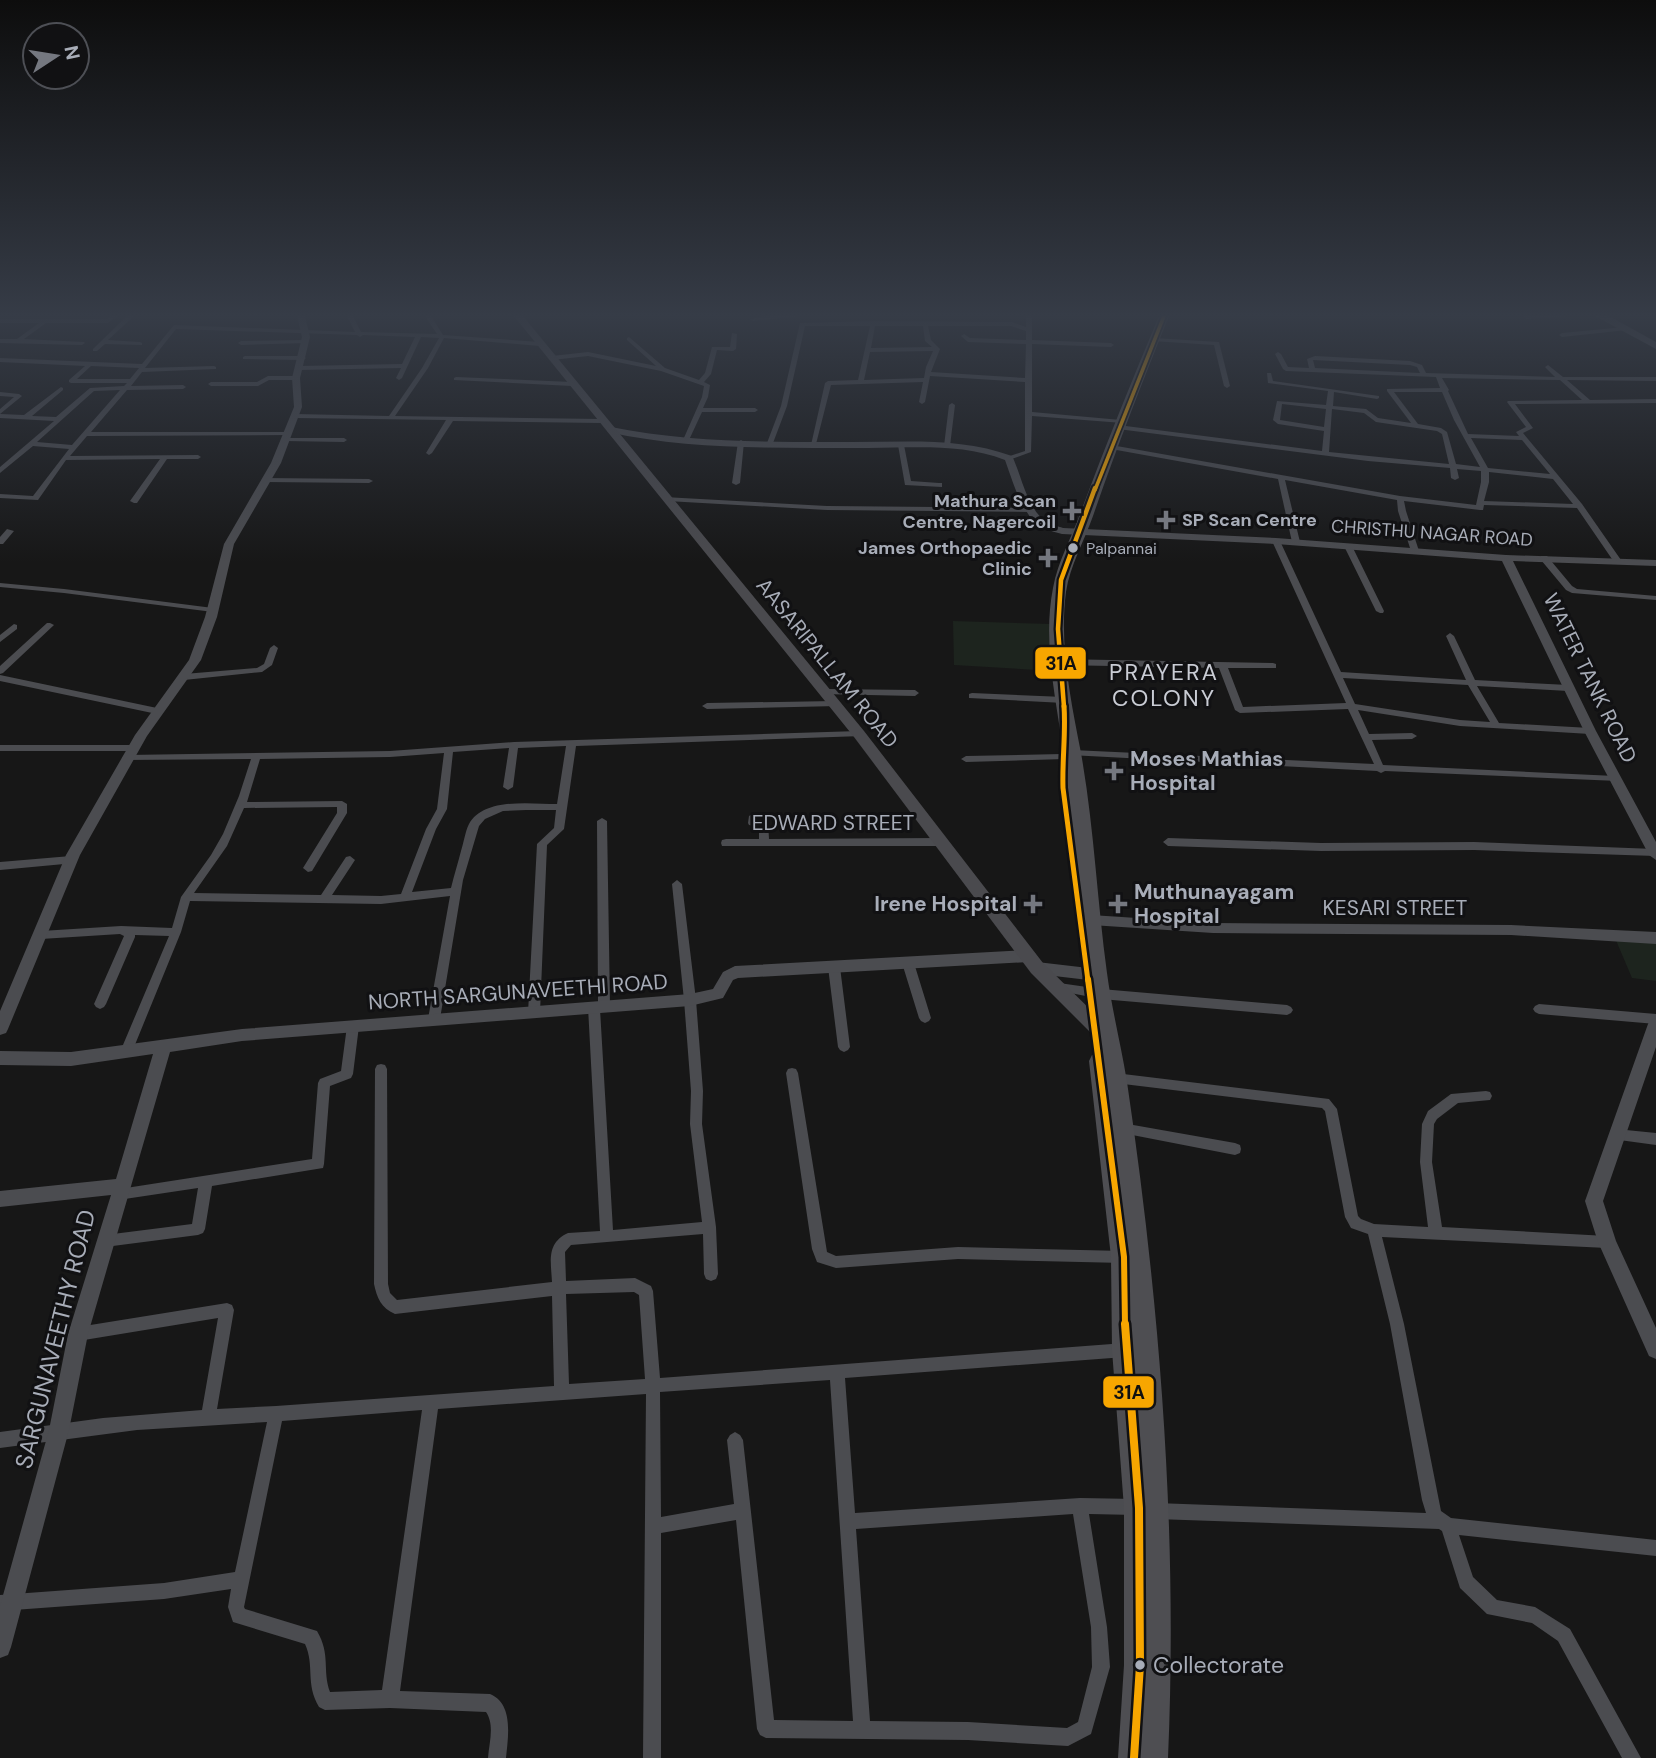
<svg xmlns="http://www.w3.org/2000/svg" width="1656" height="1758" viewBox="0 0 1656 1758" font-family="'DM Sans',sans-serif">
<style>
.green{fill:#1d241e}
.lines{fill:none;stroke-linecap:round;stroke-linejoin:round}
.minor{fill:#4b4c50;fill-rule:evenodd}
.tertiary{fill:#4b4c50;fill-rule:evenodd}
.secondary{fill:#4a4a4e;fill-rule:evenodd}
.trunk{fill:#4e4e52;fill-rule:evenodd}
.bus-1-far4-casing{stroke:#111113;stroke-width:7}
.bus-1-far3-casing{stroke:#111113;stroke-width:9}
.bus-1-far2-casing{stroke:#111113;stroke-width:10}
.bus-1-far1-casing{stroke:#111113;stroke-width:11}
.bus-1-casing{stroke:#111113;stroke-width:13}
.bus-1-far4{stroke:#f7a600;stroke-width:3.5}
.bus-1-far3{stroke:#f7a600;stroke-width:4.5}
.bus-1-far2{stroke:#f7a600;stroke-width:5}
.bus-1-far1{stroke:#f7a600;stroke-width:6}
.bus-1{stroke:#f7a600;stroke-width:8}
.poi-dot{fill:#757880;stroke:#111113;stroke-width:2.5}
.bus-dot{fill:#a8adb8;stroke:#111113;stroke-width:2.5}
.labels{text-anchor:middle;dominant-baseline:central;stroke-width:6;stroke-linejoin:round;paint-order:stroke}
.far-bus-label{font-size:16px;fill:#a8adb8;stroke:#111113;text-anchor:start}
.far-poi-label{font-size:18px;font-weight:bold;fill:#a8adb8;stroke:#111113;text-anchor:end}
.far-street-label{font-size:18px;fill:#a8adb8;stroke:#111113}
.street-label{font-size:21px;fill:#a8adb8;stroke:#111113}
.poi-label{font-size:21px;font-weight:bold;fill:#a8adb8;stroke:#111113;text-anchor:start}
.neighbourhood-label{font-size:23px;letter-spacing:2px;fill:#c9ccd4;stroke:#111113}
.near-bus-label{font-size:23px;fill:#a8adb8;stroke:#111113;text-anchor:start}
.near-street-label{font-size:24px;fill:#a8adb8;stroke:#111113}
.line-badge{stroke:#111113;stroke-width:2.5}
.pale-badge-label{font-size:19px;text-anchor:middle;font-weight:bold;fill:#111}
</style>
<rect width="100%" height="100%" fill="#171717"/>
<!-- green -->
<path class="green" d="M953,621L1052,624L1054,671L954,665Z
M1615,938L1656,939V981L1632,978Z"/>
<g class="lines">
<!-- minor -->
<path class="minor" d="M111,316H118L108,323H46L24,339L84,342L85,343L82,345L0,343V339H17L39,323H0V319H107Z
M127,316H134L108,340L140,342L142,343V345L105,344L97,351H93V349Z
M347,316H353L361,332L437,334L425,316H431L443,335L540,342L543,344L540,346L444,338L428,368L395,416L601,419L604,421L601,423L453,421L432,453L429,455L426,453L446,420L295,418L292,416L295,414L389,416L422,368L439,338L421,337L402,378L399,380L396,378L401,368L299,370L296,368L299,366L402,364L415,337L363,335L360,337L357,335L176,329L145,368L214,366L216,367V369L142,372L131,386L183,385L186,387L183,389L127,390L91,432H288L290,433V435L87,436L70,456L198,455L201,457L198,459H167L137,503H134L130,501L160,459L66,460L38,500L0,498V494L33,496L69,449L33,446L0,473V467L54,421L0,418V414L24,415L61,387L63,388V390L32,416L56,417L90,388L124,386L127,383H71L69,382V380L85,366L0,362V358L142,364L174,325L355,332ZM91,366L139,368L130,379H77ZM120,390L72,445L37,442L94,391Z
M765,316H799L753,321L750,319Z
M1026,316H1032V340L1111,343L1114,345L1111,347L1032,344V412L1121,420L1123,421V423L1032,416L1031,452L1009,460L1006,458L1007,457L1025,451V382L930,376L925,402L922,404L919,402L923,382L831,385L816,444L811,445L825,383L828,381L858,380L870,326H805L787,406L773,443L770,445L767,443L781,406L800,323L873,321L1012,322L1026,327ZM875,326H923L925,341L932,347L871,348ZM928,326H1011L1026,331V340L970,338L964,334L961,336L968,342L1026,344L1025,378L931,372L940,349L931,340ZM933,351L926,367L924,378L864,380L870,352Z
M1524,316H1567L1526,319Z
M1625,327L1627,328V330L1562,337L1559,335L1562,333Z
M732,333L737,334L736,349L733,351L717,350L711,374L704,382L710,385L708,397L703,408H755L758,410L755,412H702L689,440L686,442L683,440L702,397L704,386L661,371L588,356L552,360L549,358L552,356L588,352L656,366L627,340V338L629,337L665,368L699,380L705,373L712,347H730Z
M1154,338L1219,342L1230,386L1227,388L1224,386L1214,345L1152,341V339Z
M305,340L308,342L307,343L241,345L238,343L241,341Z
M1278,352L1281,354L1288,367L1309,368L1307,359L1315,356L1410,361L1422,365L1426,373L1555,377L1545,367L1548,365L1563,377H1656V381L1567,380L1590,400L1656,399V403L1515,404L1533,428L1523,433L1582,504L1621,560L1617,562H1614L1577,508L1484,505L1483,510H1480L1404,501L1406,511L1419,551L1415,553L1411,551L1398,511L1397,500L1285,480L1300,542L1296,544L1292,542L1278,479L1111,449L1108,447L1111,445L1400,496L1476,505L1481,482V471L1457,469L1459,478L1455,480L1451,478L1450,468L1368,461L1118,429L1115,427L1118,425L1322,451L1324,431L1278,424L1273,420L1277,401L1326,405L1328,391L1268,383L1267,373H1271L1273,381L1379,396V398L1377,399L1334,392L1333,406L1366,409L1378,418L1411,423L1387,391V389L1440,388L1436,377L1286,371L1283,369L1275,354ZM1313,360L1410,365L1417,367L1420,373L1315,368ZM1442,378L1560,380L1582,400L1508,401L1507,402L1526,427L1516,432L1519,436L1468,434L1448,391L1449,390ZM1394,392H1442L1454,420L1480,467L1456,464L1447,432L1441,428L1418,424ZM1282,404L1326,409L1324,427L1280,420ZM1332,409L1364,413L1376,422L1437,431L1442,434L1449,464L1329,452ZM1471,438L1522,440L1550,474L1488,468ZM1489,472L1553,479L1573,504L1484,501L1489,482Z
M245,356H303L306,358L303,360L243,359V357Z
M268,376H296L299,378L296,380H269L258,386H211L208,384L211,382H257Z
M456,377L572,382L575,384L572,386L454,380V378Z
M0,392L19,394L22,396L0,414V409L14,397L0,396Z
M952,403L955,405L950,446L947,448L944,446L949,405Z
M287,438H344L347,440L344,442L285,441L284,440Z
M741,440L744,442L740,483L736,485L732,483L738,442Z
M901,443L904,445L911,481L939,483H942V487L905,485L898,445Z
M263,478L369,479L373,481L369,483L266,482L262,480Z
M664,497L827,506L1031,508L1035,510L1031,512L827,510L667,501L663,499Z
M7,529L14,531L3,544H0V537Z
M1273,539L1280,541L1341,672L1466,680L1446,636L1450,633L1454,636L1475,680L1568,685L1572,688L1568,691L1477,686L1499,723L1590,728L1595,731L1590,734L1460,726L1358,710L1369,734L1412,733L1417,736L1412,739L1372,740L1383,765L1615,776L1620,779L1618,781L1385,771L1381,773L1377,771L1069,755L1067,753L1072,750L1374,764L1348,709L1240,713L1235,710L1219,668L1058,665L1054,662L1058,659L1273,663L1276,664V668H1228L1243,707L1346,703L1272,541ZM1343,678L1468,685L1490,722L1460,720L1355,704Z
M1345,544L1352,546L1384,611L1383,613H1380L1376,611L1344,546Z
M1541,556H1547L1572,586L1577,589L1656,596V600L1572,593L1566,590L1541,560Z
M0,583L64,589L213,608L217,610L213,612L64,593L0,587Z
M47,623H50L54,625L3,673L0,674V666Z
M14,624L17,625V629L0,642V635Z
M274,645L278,648L272,665L262,672L184,680L180,677L184,674L257,668L264,664L270,648Z
M0,675L157,708L162,711L157,714L0,681Z
M824,689L915,690L919,693L915,696L821,694V690Z
M972,693L1064,697L1068,700L1064,703L969,698V694Z
M835,701L838,702L840,704L838,706L707,709L702,706L707,703Z
M859,731L862,732L864,734L862,736L576,746L564,829L547,845L540,1013L538,1016L534,1018L530,1016L528,1013L537,844L554,828L556,810H526L503,811L485,819L479,826L463,880L440,1019L438,1022L434,1024L430,1022L428,1019L450,896L381,904L190,901L181,932L132,1052L130,1055L126,1057L122,1055L120,1052L169,936L135,935V937L106,1004L104,1007L100,1009L96,1007L94,1004L124,936L120,934L41,939L37,938L36,935L37,932L41,931L121,926L172,928L181,897L211,855L223,834L239,796L251,759L124,760L122,758L124,756L127,755L390,751L514,742ZM566,746L557,804C531,804 484,797 469,824C465,832 464,842 461,851C458,863 454,875 451,888L412,892L436,829L447,809L453,752L509,748L503,787L508,790L513,787L518,748ZM444,753L437,809L426,829L401,894L381,896L332,895L355,860L350,856L346,857L321,895L194,893L227,846L244,808L337,807V813L303,868L308,872L312,871L347,813V804L342,801L247,802L260,759L390,757Z
M0,745H134L139,748L134,751H0Z
M1062,754L1067,757L1065,759L966,762L961,759L966,756Z
M754,813L759,816L758,820L768,822L769,839L939,838L944,842L939,846H722L721,843L722,840L726,839H759V827L749,825L748,823L749,816Z
M602,818L607,821L610,1006L608,1009L604,1011L600,1009L613,1230L702,1222L690,1124L691,1091L684,1000L672,884L677,880L682,884L696,1000L703,1091L702,1124L716,1227L718,1274L716,1279L711,1281L706,1279L704,1274L703,1234L571,1245L565,1252L566,1281L635,1278L651,1286L653,1291L660,1378L1125,1343L1130,1345L1132,1350L1130,1355L1125,1357L845,1378L855,1513L1080,1498L1136,1499L1142,1501L1144,1507L1142,1513L1136,1515L1089,1514L1107,1627L1110,1667L1091,1734L1068,1746L968,1740L766,1738L760,1735L757,1729L736,1520L661,1533V1758H643L646,1394L438,1409L400,1691L490,1694C514,1704 508,1737 506,1758H488C489,1743 495,1725 486,1712L390,1708L325,1710L319,1707C305,1683 315,1666 305,1644L233,1622L228,1607L231,1589L164,1599L0,1611V1595L164,1583L235,1572L267,1422L137,1430L0,1448V1432L103,1418L202,1410L218,1318L78,1341L73,1339L71,1334L73,1329L78,1327L227,1303L232,1305L234,1310L217,1409L276,1406L554,1386L552,1296L395,1314C381,1308 377,1298 374,1284L375,1069L377,1065L381,1064L385,1065L387,1069L388,1284L390,1293L397,1300L552,1282C551,1262 546,1243 568,1233L600,1231L588,1007L590,1004L594,1002L598,1004L597,821ZM634,1292L639,1295L645,1379L569,1384L566,1294ZM830,1380L853,1721L774,1720L743,1440L740,1435L735,1432L730,1435L727,1440L734,1504L661,1517L660,1392ZM422,1410L382,1690L330,1692C322,1670 331,1655 317,1631L245,1609L244,1607L282,1421ZM1073,1514L1091,1627L1092,1667L1078,1722L1067,1728L968,1722L870,1721L856,1529Z
M1168,838L1321,843L1474,842L1655,849L1656,856L1474,850L1321,851L1168,846L1163,842Z
M71,856L75,857L76,860L75,863L0,870V862Z
M908,959L912,960L914,963L931,1018L929,1021L925,1023L921,1021L919,1018L902,963L904,960Z
M834,963L838,964L840,967L850,1047L848,1050L844,1052L840,1050L838,1047L828,967L830,964Z
M1059,983L1101,989L1287,1005L1291,1007L1293,1010L1291,1013L1287,1015L1101,999L1055,990L1053,987L1055,984Z
M1539,1004L1656,1014V1024L1539,1014L1535,1012L1533,1009L1535,1006Z
M353,1021L357,1023L359,1026L353,1074L351,1078L330,1086L324,1164L323,1168L212,1186L205,1229L203,1233L198,1235L105,1247L100,1245L98,1241L100,1237L105,1235L192,1224L198,1188L118,1200L113,1198L111,1194L113,1190L312,1159L318,1083L320,1079L341,1071L347,1026L349,1023Z
M792,1068L796,1069L798,1073L827,1252L836,1256L958,1247L1124,1251L1129,1252L1131,1257L1129,1262L1124,1263L958,1259L836,1268L817,1262L812,1249L786,1073L788,1069Z
M1115,1073L1329,1099L1337,1109L1358,1216L1361,1219L1374,1224L1428,1227L1420,1162L1422,1124L1428,1111L1451,1094L1486,1091L1490,1092L1492,1096L1490,1100L1458,1103L1437,1119L1434,1124L1432,1162L1442,1227L1607,1236L1612,1238L1614,1242L1612,1246L1607,1248L1382,1237L1404,1324L1441,1511L1451,1518L1656,1540V1556L1459,1535L1473,1577L1497,1600L1535,1607L1570,1629L1641,1758H1622L1558,1641L1532,1623L1487,1614L1460,1588L1442,1531L1439,1529L1156,1519L1150,1517L1148,1511L1150,1505L1156,1503L1426,1513L1422,1500L1390,1324L1368,1234L1351,1228L1345,1217L1325,1111L1322,1108L1115,1083L1111,1082L1109,1078L1111,1074Z
M1122,1123L1235,1143L1240,1145L1241,1149L1240,1153L1235,1155L1122,1133L1118,1132L1116,1128L1118,1124Z
M1616,1129L1656,1133V1145L1612,1139L1610,1135L1612,1131Z"/>
<!-- tertiary -->
<path class="tertiary" d="M297,316H305L310,337L300,378L302,407L281,463L234,544L217,617L201,660L147,736L80,855L8,1029L6,1033L0,1035V1011L66,855L135,735L189,660L205,617L224,544L271,463L294,407L292,378L302,337Z
M611,427C691,443 771,442 852,442C906,442 961,437 1012,456C1022,476 1027,510 1047,522C1051,525 1058,526 1063,528L1276,538L1506,555L1656,560V566L1513,561L1596,731L1656,842V860L1649,855L1584,731L1502,561L1276,544L1062,534C1055,532 1046,530 1040,526C1022,515 1012,479 1005,460C961,443 914,448 868,448C781,447 693,451 608,432L607,430Z
M1091,915L1213,923L1511,925L1656,932V944L1511,935L1213,933L1091,925L1086,924L1084,920L1086,916Z
M1028,950L1033,952L1035,956L1033,960L1028,962L738,978L733,980L723,998L690,1006L242,1041L170,1052L88,1334L69,1430L11,1647L8,1655L0,1658V1606L49,1430L68,1334L111,1195L0,1207V1191L116,1179L153,1054L71,1066L0,1065V1051L71,1052L242,1029L690,994L713,989L723,972L735,966Z
M1037,962L1097,969L1102,971L1105,975L1102,979L1097,981L1037,974L1032,972L1029,968L1032,964Z
M1656,1018V1047L1603,1201L1616,1241L1656,1328V1359L1649,1356L1598,1242L1585,1201L1648,1024L1650,1020Z"/>
<!-- secondary -->
<path class="secondary" d="M514,316H523L864,731L1043,963L1101,1020L1113,1023L1116,1028L1113,1033L1107,1035L1090,1032L1031,973L854,737Z"/>
<!-- trunk -->
<path class="trunk" d="M1159,316H1169C1142,383 1116,449 1093,516C1084,542 1070,565 1066,592C1059,645 1071,701 1081,753C1094,826 1097,900 1107,973C1112,1010 1121,1045 1127,1082C1160,1305 1178,1532 1168,1758H1118L1124,1665V1508L1112,1350L1111,1257L1089,1061L1092,1055L1099,1052C1083,954 1076,855 1064,757C1057,702 1042,644 1053,588C1058,561 1071,539 1080,514C1105,447 1131,382 1159,316Z
M1595,316H1609L1656,342V349Z"/>
<!-- bus-1-far4 casing -->
<g class="bus-1-far4-casing">
<path id="bus-1-far4" d="M1095,490L1164,316"/>
</g>
<!-- bus-1-far3 casing -->
<g class="bus-1-far3-casing">
<path id="bus-1-far3" d="M1064,707L1058,629L1061,580L1095,488"/>
</g>
<!-- bus-1-far2 casing -->
<g class="bus-1-far2-casing">
<path id="bus-1-far2" d="M1064,706C1066,733 1062,760 1063,788L1088,981"/>
</g>
<!-- bus-1-far1 casing -->
<g class="bus-1-far1-casing">
<path id="bus-1-far1" d="M1088,979L1124,1257L1125,1325"/>
</g>
<!-- bus-1 casing -->
<g class="bus-1-casing">
<path id="bus-1" d="M1125,1324L1139,1508L1140,1665L1134,1758"/>
</g>
<!-- bus-1-far4 -->
<use href="#bus-1-far4" class="bus-1-far4"/>
<!-- bus-1-far3 -->
<use href="#bus-1-far3" class="bus-1-far3"/>
<!-- bus-1-far2 -->
<use href="#bus-1-far2" class="bus-1-far2"/>
<!-- bus-1-far1 -->
<use href="#bus-1-far1" class="bus-1-far1"/>
<!-- bus-1 -->
<use href="#bus-1" class="bus-1"/>
</g>
<!-- sky -->
<linearGradient id="sky" x2="0" y2="1"><stop stop-color="#0d0d0d"/><stop offset="0.56" stop-color="#363c47"/><stop offset="1" stop-color="#363c47" stop-opacity="0"/></linearGradient>
<rect width="1656" height="563" fill="url(#sky)"/>
<!-- markers -->
<g class="poi-dot">
<path d="M1068.5 500.5h7v7h7v7h-7v7h-7v-7h-7v-7h7z"/>
<path d="M1162.5 509.5h7v7h7v7h-7v7h-7v-7h-7v-7h7z"/>
<path d="M1044.5 547.5h7v7h7v7h-7v7h-7v-7h-7v-7h7z"/>
<path d="M1110.5 760.5h7v7h7v7h-7v7h-7v-7h-7v-7h7z"/>
<path d="M1029.5 893.5h7v7h7v7h-7v7h-7v-7h-7v-7h7z"/>
<path d="M1114.5 893.5h7v7h7v7h-7v7h-7v-7h-7v-7h7z"/>
</g>
<g class="bus-dot">
<circle cx="1073" cy="548" r="6"/>
<circle cx="1140" cy="1665" r="6"/>
</g>
<g class="labels">
<!-- far-bus labels -->
<g class="far-bus-label">
<text x="1086" y="548">Palpannai</text>
</g>
<!-- far-poi labels -->
<g class="far-poi-label">
<text x="1056" y="501">Mathura Scan<tspan x="1056" dy="21">Centre, Nagercoil</tspan></text>
<text x="1182" y="520" text-anchor="start">SP Scan Centre</text>
<text x="1032" y="548">James Orthopaedic<tspan x="1032" dy="21">Clinic</tspan></text>
</g>
<!-- far-street labels -->
<g class="far-street-label">
<text transform="translate(1432 533) rotate(4)">CHRISTHU NAGAR ROAD</text>
</g>
<!-- street labels -->
<g class="street-label">
<text transform="translate(827 663) rotate(51)">AASARIPALLAM ROAD</text>
<text transform="translate(1590 678) rotate(64)">WATER TANK ROAD</text>
<text x="833" y="823">EDWARD STREET</text>
<text x="1395" y="908">KESARI STREET</text>
<text transform="translate(518 992) rotate(-4)">NORTH SARGUNAVEETHI ROAD</text>
</g>
<!-- poi labels -->
<g class="poi-label">
<text x="1130" y="759">Moses Mathias<tspan x="1130" dy="24">Hospital</tspan></text>
<text x="1134" y="892">Muthunayagam<tspan x="1134" dy="24">Hospital</tspan></text>
<text x="1017" y="904" text-anchor="end">Irene Hospital</text>
</g>
<!-- neighbourhood labels -->
<g class="neighbourhood-label">
<text x="1164" y="672">PRAYERA<tspan x="1164" dy="26">COLONY</tspan></text>
</g>
<!-- near-bus labels -->
<g class="near-bus-label">
<text x="1153" y="1665">Collectorate</text>
</g>
<!-- near-street labels -->
<g class="near-street-label">
<text transform="translate(55 1339) rotate(-76)">SARGUNAVEETHY ROAD</text>
</g>
</g>
<g class="line-badge">
<rect x="1034" y="646" width="53" height="34" rx="7" fill="#f7a600"/>
<rect x="1102" y="1375" width="53" height="34" rx="7" fill="#f7a600"/>
</g>
<g class="pale-badge-label">
<text x="1061" y="670">31A</text>
<text x="1129" y="1399">31A</text>
</g>
<!-- north arrow -->
<g transform="translate(56 56) rotate(78)"><circle r="33" fill="#111113" stroke="#4d4f55" stroke-width="2"/>
<path d="M0-5L12 26L0 18L-12 26Z" fill="#757880"/>
<text y="-10" font-size="19" font-weight="bold" text-anchor="middle" fill="#a8adb8">N</text>
</g>
</svg>
